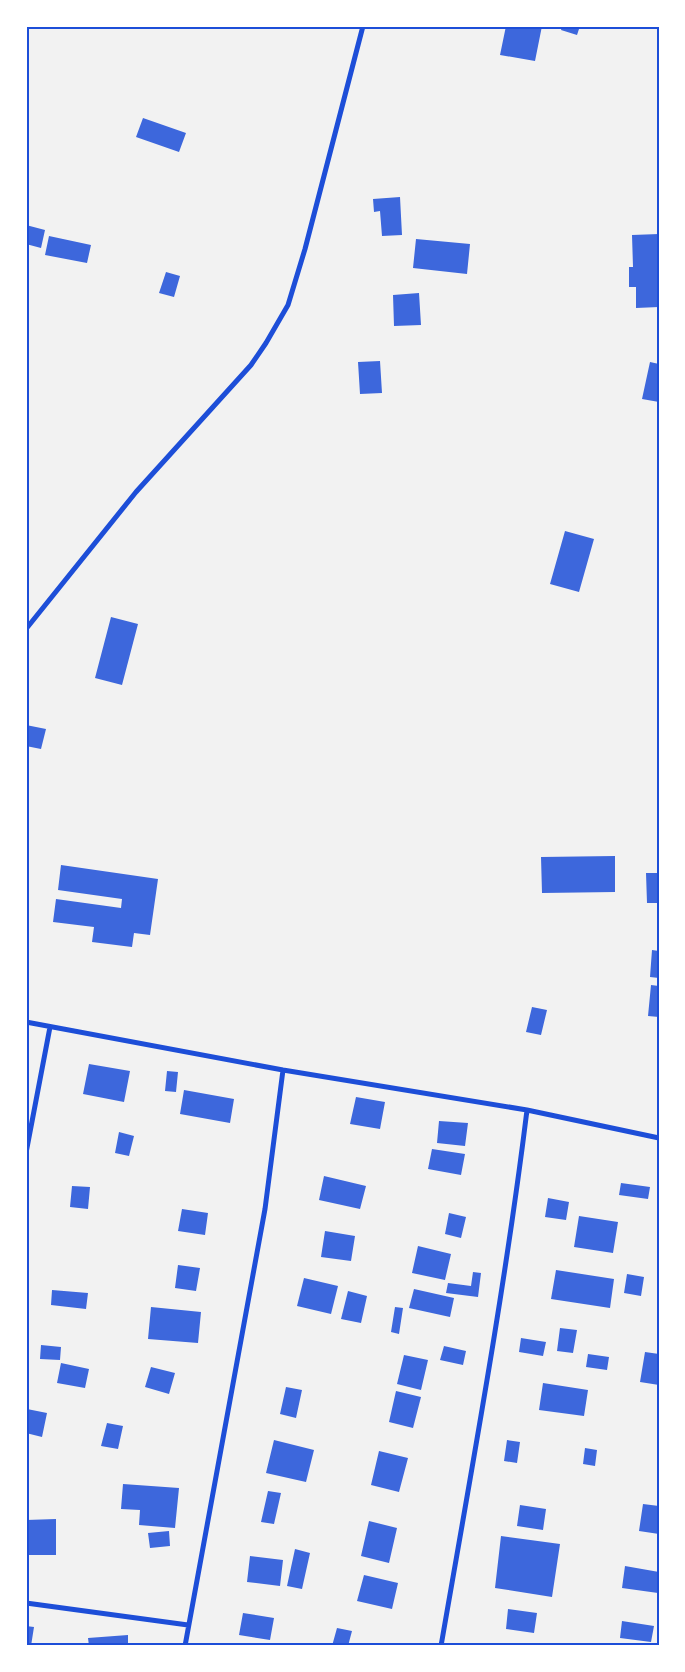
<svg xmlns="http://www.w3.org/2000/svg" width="685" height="1672" viewBox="0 0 685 1672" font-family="'Public Sans',sans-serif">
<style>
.building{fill:#3d67dc}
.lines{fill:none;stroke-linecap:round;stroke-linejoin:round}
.minor{stroke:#1d4ed8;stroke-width:5}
.neatline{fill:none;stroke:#1d4ed8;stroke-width:2}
</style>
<rect width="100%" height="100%" fill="#f2f2f2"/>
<!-- building -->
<path class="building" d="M506,26H542L535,61L500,55Z
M562,26H580L577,35L561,30Z
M143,118L186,133L179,152L136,137Z
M400,197L402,235L382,236L380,211L374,212L373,199Z
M26,225L45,230L41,248L26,244Z
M659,234V307L636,308V287H629V267H633L632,235Z
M49,236L91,245L87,263L45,255Z
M416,239L470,244L467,274L413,268Z
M166,272L180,276L174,297L159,293Z
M419,293L421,325L394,326L393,295Z
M380,361L382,393L360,394L358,362Z
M650,362L659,364V402L642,399Z
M565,531L594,539L579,592L550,584Z
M111,617L138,624L122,685L95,678Z
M26,725L46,729L41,749L26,746Z
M615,856V892L542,893L541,857Z
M61,865L158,879L150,935L134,933L132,947L92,942L94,927L53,922L56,899L121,908L122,899L58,890Z
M646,873H659V903H647Z
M652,950L659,951V978L650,977Z
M651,985L659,986V1017L648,1016Z
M532,1007L547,1010L541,1035L526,1032Z
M89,1064L130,1071L124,1102L83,1094Z
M167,1071L178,1072L176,1092L165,1091Z
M184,1090L234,1099L230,1123L180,1114Z
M356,1097L385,1102L380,1129L350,1124Z
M439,1121L468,1123L465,1146L437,1143Z
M119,1132L134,1136L129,1156L115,1153Z
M432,1149L465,1154L461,1175L428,1169Z
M324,1176L366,1186L360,1209L319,1200Z
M621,1183L650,1187L648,1199L619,1195Z
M72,1186L90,1187L88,1209L70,1207Z
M548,1198L569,1202L566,1220L545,1217Z
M182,1209L208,1213L205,1235L178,1231Z
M449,1213L466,1217L461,1238L445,1234Z
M579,1216L618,1222L613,1253L574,1247Z
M325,1231L355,1236L351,1261L321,1257Z
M418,1246L451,1254L445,1280L412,1273Z
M178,1265L200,1268L196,1291L175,1288Z
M556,1270L614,1279L610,1308L551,1299Z
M473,1272L481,1273L478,1297L446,1293L448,1283L471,1286Z
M627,1274L644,1277L641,1296L624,1293Z
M304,1278L338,1286L331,1314L297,1306Z
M414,1289L454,1298L450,1317L409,1308Z
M52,1290L88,1293L86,1309L51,1305Z
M348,1291L367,1296L361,1323L341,1319Z
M151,1307L201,1312L198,1343L148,1339Z
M395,1307L403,1308L399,1334L391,1332Z
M560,1328L577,1330L573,1353L557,1351Z
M521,1338L546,1342L543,1356L519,1352Z
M41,1345L61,1347L60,1360L40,1359Z
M444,1346L466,1351L463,1365L440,1360Z
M645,1352L659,1354V1385L640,1382Z
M588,1354L609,1357L607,1370L586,1367Z
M404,1355L428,1360L421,1390L397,1384Z
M61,1363L89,1369L85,1388L57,1383Z
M151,1367L175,1373L169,1394L145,1387Z
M543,1383L588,1390L584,1416L539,1410Z
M286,1387L302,1390L296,1418L280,1414Z
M396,1391L421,1397L413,1428L389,1422Z
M27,1409L47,1413L42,1437L26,1433Z
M107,1423L123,1426L118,1449L101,1446Z
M274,1440L314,1450L306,1482L266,1473Z
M507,1440L520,1442L517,1463L504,1461Z
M585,1448L597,1450L595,1466L583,1464Z
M379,1451L408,1458L399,1492L371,1485Z
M123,1484L179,1488L175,1528L139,1525L140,1510L121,1509Z
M268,1491L281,1493L274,1524L261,1522Z
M643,1504L659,1506V1534L639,1531Z
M520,1505L546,1509L543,1530L517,1526Z
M56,1519V1555H26V1520Z
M369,1521L397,1528L389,1563L361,1556Z
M169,1531L170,1546L150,1548L148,1533Z
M501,1536L560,1544L552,1597L495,1588Z
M295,1549L310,1553L302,1589L287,1586Z
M250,1556L283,1560L280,1586L247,1582Z
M625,1566L659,1572L658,1593L622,1588Z
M364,1575L398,1583L392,1609L357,1601Z
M508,1609L537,1613L534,1633L506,1629Z
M243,1613L274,1618L270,1640L239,1635Z
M622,1621L654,1626L651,1642L620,1638Z
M26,1626L34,1627L31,1646H26Z
M337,1628L352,1631L348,1646H332Z
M128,1635V1646H89L88,1638Z"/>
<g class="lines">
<!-- minor -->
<path class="minor" d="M26,629L136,492L251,365L266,343L288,305L305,249L363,26
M26,1022L283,1070L527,1110L659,1138
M26,1153L50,1027
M26,1603L188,1625
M185,1646L265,1209L283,1070
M441,1646C472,1467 505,1289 527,1110"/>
</g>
<!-- border -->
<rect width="685" height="1672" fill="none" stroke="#ffffff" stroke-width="55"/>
<rect x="28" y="28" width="630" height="1616" class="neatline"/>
</svg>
